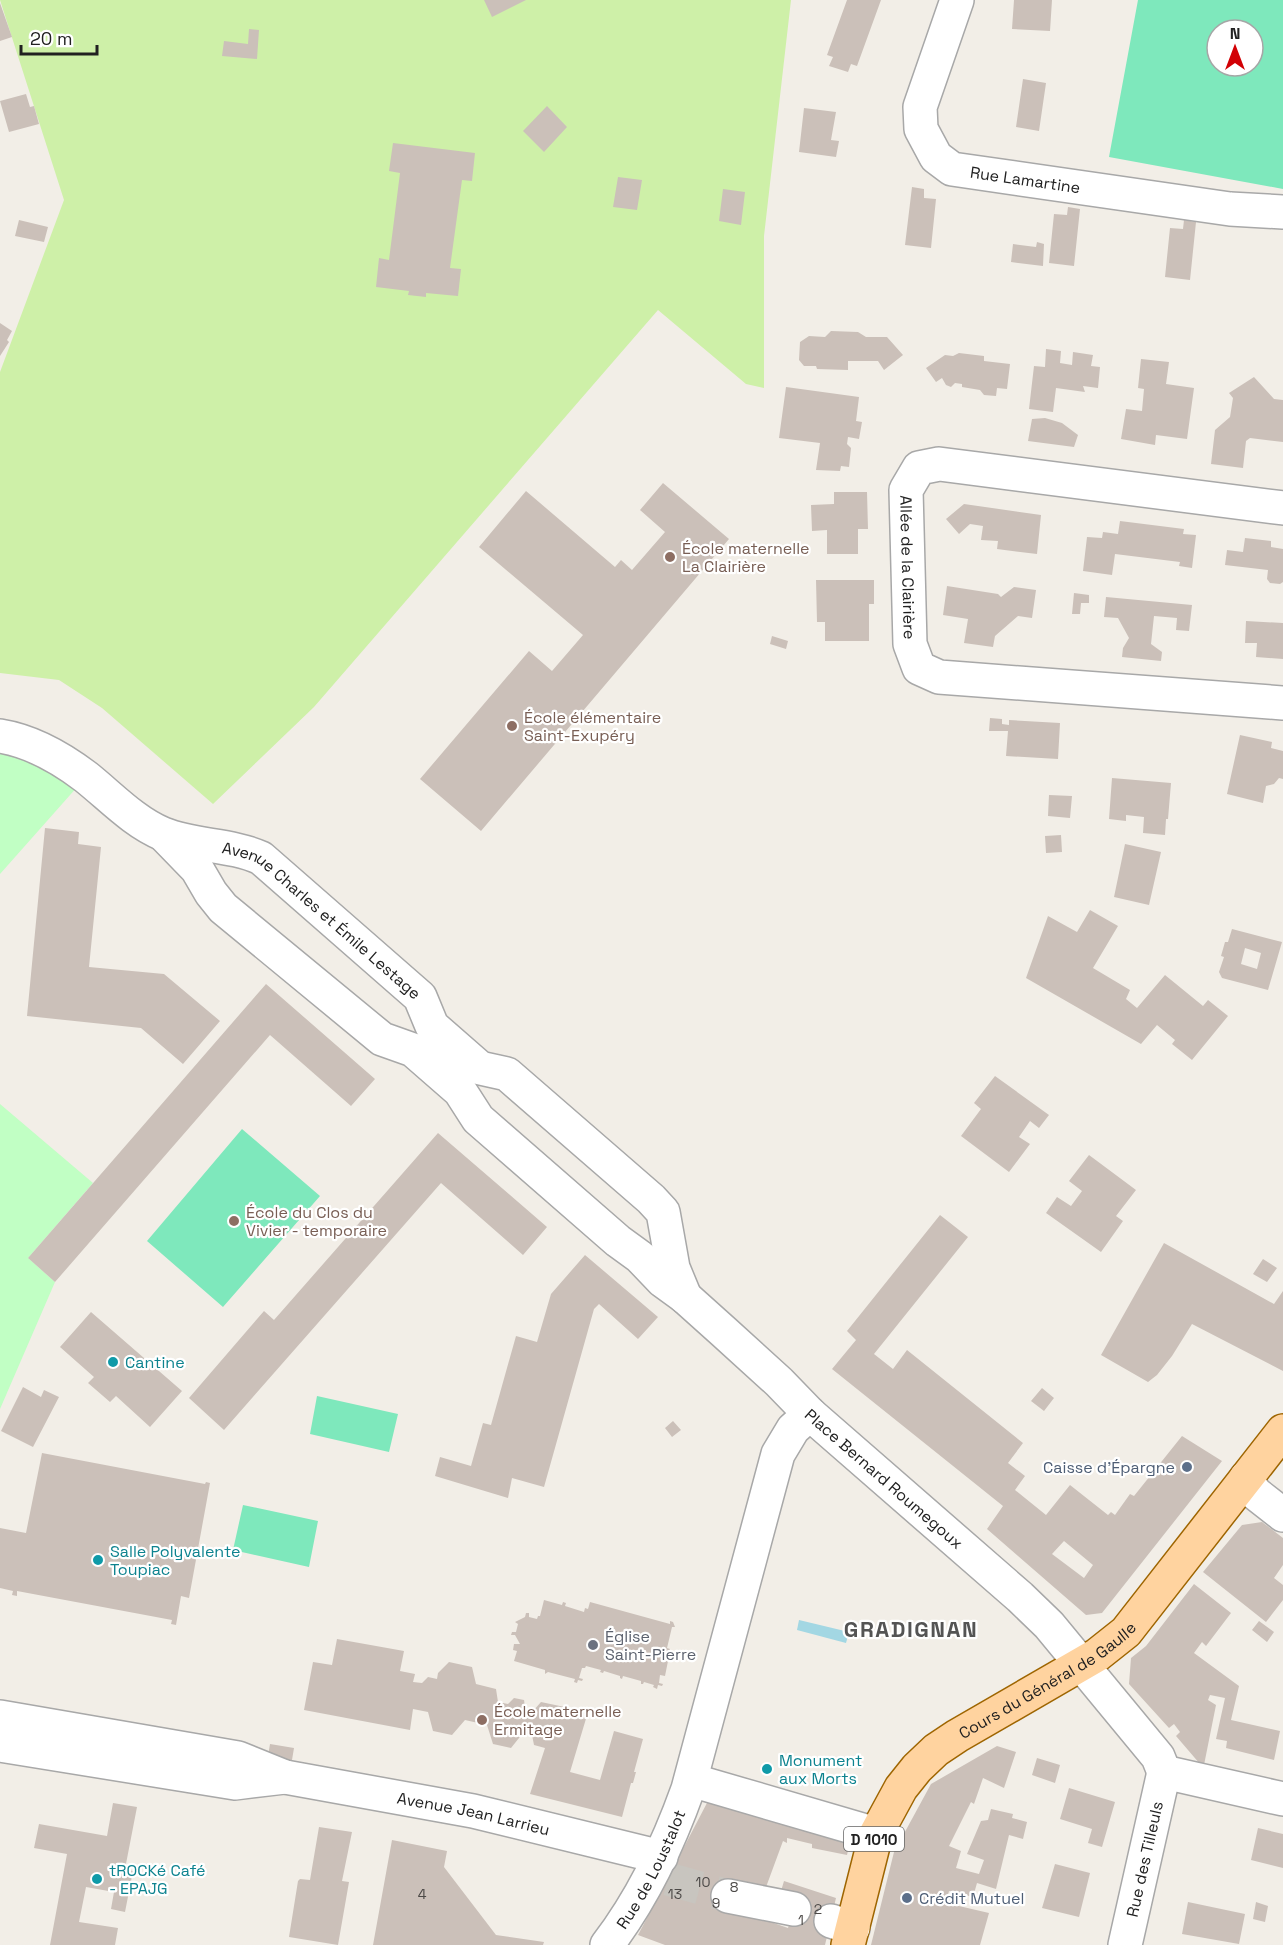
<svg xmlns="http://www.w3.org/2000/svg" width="1283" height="1945" viewBox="0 0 1283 1945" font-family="'Space Grotesk',sans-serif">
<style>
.grass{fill:#cef0a8}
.park{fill:#c1ffc4}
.pitch{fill:#7ee8bc;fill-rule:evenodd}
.water{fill:#a3d7e3}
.building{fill:#cbc0b9;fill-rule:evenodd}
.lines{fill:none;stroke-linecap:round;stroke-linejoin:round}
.minor-tunnel{stroke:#c8c5bf;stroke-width:33;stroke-dasharray:33 16;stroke-linecap:butt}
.minor-casing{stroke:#a8a8a8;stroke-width:36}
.major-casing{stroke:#9e6500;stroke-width:36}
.minor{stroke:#fff;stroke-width:33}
.major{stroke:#ffd39f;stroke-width:33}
.education-dot{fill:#8d6e63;stroke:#fff;stroke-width:2}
.culture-dot{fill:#0f9aa8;stroke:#fff;stroke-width:2}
.service-dot{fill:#5c6f8a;stroke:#fff;stroke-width:2}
.worship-dot{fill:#6b7280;stroke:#fff;stroke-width:2}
.labels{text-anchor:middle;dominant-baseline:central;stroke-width:4.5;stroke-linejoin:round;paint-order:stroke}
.number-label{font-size:14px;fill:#4c4947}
.shield{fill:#fff;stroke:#646464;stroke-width:1.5}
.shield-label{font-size:15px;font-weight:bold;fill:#212121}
.street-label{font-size:16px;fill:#212121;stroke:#fff}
.education-label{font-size:16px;fill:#785e54;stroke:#fff;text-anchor:start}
.culture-label{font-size:16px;fill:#0d838f;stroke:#fff;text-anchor:start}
.service-label{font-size:16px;fill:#4e5e75;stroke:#fff;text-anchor:end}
.worship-label{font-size:16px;fill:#5b616d;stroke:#fff;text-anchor:start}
.district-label{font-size:22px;font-weight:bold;letter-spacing:1.5px;fill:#545454;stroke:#fff}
</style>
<rect width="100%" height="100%" fill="#f2eee7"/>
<!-- grass -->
<path class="grass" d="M0,0H791L764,236V388L746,384L658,310L314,707L213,804L102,708L59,680L0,673V372L64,200Z"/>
<!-- park -->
<path class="park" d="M0,736L86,777L0,874Z
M0,1104L93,1183L28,1258L55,1282L0,1409Z"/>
<!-- pitch -->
<path class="pitch" d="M1138,0H1283V189L1109,157ZM1217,30H1253V66H1217Z
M242,1129L320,1196L223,1307L147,1241Z
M317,1396L398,1414L389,1452L310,1434Z
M243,1505L318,1521L309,1567L233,1550Z"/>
<!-- water -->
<path class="water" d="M799,1620L849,1632L846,1643L797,1630Z"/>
<!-- building -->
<path class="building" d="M484,0H526L492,17Z
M847,0H881L857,66L851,64L848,72L829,66L833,57L827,55Z
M1014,0H1052L1050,31L1012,29Z
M0,3L12,37L0,41Z
M249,29L259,30L257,59L222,56L224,41L248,44Z
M1023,79L1046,83L1039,131L1016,127Z
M26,94L30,107L34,106L39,124L9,132L0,101Z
M547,106L567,127L544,152L523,131Z
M804,108L836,112L831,140L839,141L836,157L799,152Z
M393,143L475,153L472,181L462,180L450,268L461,269L458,296L426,293V297L408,295L409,291L376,287L379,258L389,260L400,173L389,171Z
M618,177L642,180L637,210L613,207Z
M912,187L924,189V198L936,199L931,248L905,245Z
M723,189L745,192L741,225L719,221Z
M1068,207L1080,209L1074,266L1049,263L1054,214L1067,215Z
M19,220L48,227L44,242L15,236Z
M1184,220L1196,222L1190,280L1165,277L1170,228L1183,229Z
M1037,242L1044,244L1043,266L1011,262L1013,244L1036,247Z
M0,323L12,331L7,340L9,342L0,356Z
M831,331L858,332L866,337H887L903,355L884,370L878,361H848V370L817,369L816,366H804L799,360L800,342L809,336L825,337Z
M1046,349L1061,351L1060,363L1072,365L1073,352L1093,355L1091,366L1100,367L1098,388L1083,386L1085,392L1056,388L1053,412L1029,409L1034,366L1045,367Z
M959,353L984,356V361L1010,364L1007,389L997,388L996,396L984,395L980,390L962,387V384L955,383L951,387L946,385L942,378L936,382L926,368L945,355L953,356Z
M1141,359L1169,362L1166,384L1194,388L1187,439L1156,435L1155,445L1121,439L1126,409L1142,411L1144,389L1138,388Z
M1254,377L1274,399L1283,400V442L1250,438L1246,441L1243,468L1211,464L1215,430L1230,417L1233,398L1229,393Z
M786,387L859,397L856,421L862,422L859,439L848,437L847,444L851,448L849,467L841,466L840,471L816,470L820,443L779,438Z
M1045,418L1062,423L1078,435L1074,447L1028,441L1032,419Z
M663,483L729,539L481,831L420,779L529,651L552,671L583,635L479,547L526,491L615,567L621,560L632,570L665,532L640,510Z
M834,492H867L868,529H858V554H827V530L812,531L811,505L834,504Z
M964,504L1041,515L1037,554L997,549L998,541L981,540L983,526L970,524L959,534L946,519Z
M1120,521L1184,529L1183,534L1196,535L1192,568L1179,566L1180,562L1115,554L1112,575L1083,571L1087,537L1102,538L1103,532L1118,534Z
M1245,538L1271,541V547L1283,549V582L1280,584L1270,583L1267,579L1268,570L1225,565L1227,550L1243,552Z
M816,580H874V604H869V641H825V622H817Z
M947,586L998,594L1001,597L1014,587L1036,590L1032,618L1018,616L995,636L993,647L964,643L968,619L943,615Z
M1074,593L1089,595V603H1081L1080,614H1072Z
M1106,597L1192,605L1189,631L1176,630L1177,618L1154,616L1151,644L1162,652L1161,661L1122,657L1123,648L1129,638L1118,618L1104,617Z
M1246,621L1283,623V659L1256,657L1257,643H1245Z
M772,636L788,641L786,649L770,644Z
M990,718L1002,719V724L1009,725V720L1060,723L1058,759L1006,756L1008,731H989Z
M1240,735L1272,742L1271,748L1283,751V779L1279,778L1274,784L1266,786L1263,803L1227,794Z
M1112,778L1171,783L1168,819H1166L1165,835L1143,833L1144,817L1126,815V821L1109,819Z
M1049,795L1072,796L1070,818L1048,816Z
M45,828L79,832L78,844L101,847L89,967L164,974L220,1021L183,1064L141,1028L27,1016Z
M1061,835L1062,852L1046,853L1045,836Z
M1125,844L1161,852L1149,905L1114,897Z
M1090,910L1118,926L1093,968L1130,990L1126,999L1137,1008L1165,975L1203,1006L1208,1000L1228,1016L1192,1060L1172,1044L1175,1040L1157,1025L1141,1044L1026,978L1048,916L1077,932Z
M1232,929L1282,942L1268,990L1222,978L1219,972L1224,957L1221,956L1225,942H1228ZM1245,948L1261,953L1257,969L1241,964Z
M266,984L375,1079L351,1106L270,1035L55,1282L28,1258Z
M995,1076L1049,1115L1039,1128L1030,1121L1019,1137L1030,1144L1009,1172L961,1136L981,1109L974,1103Z
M438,1133L547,1227L523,1255L441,1183L224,1430L189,1398L264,1311L274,1320Z
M1089,1155L1136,1190L1116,1216L1123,1221L1101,1252L1046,1213L1057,1197L1071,1206L1082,1191L1069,1181Z
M940,1215L968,1237L874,1354L893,1369L907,1350L1023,1443L1008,1463L1025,1476L1015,1490L1046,1515L1070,1485L1108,1515L1111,1512L1115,1515L1130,1494L1134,1496L1182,1436L1222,1461L1102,1613L1086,1615L987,1529L1003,1506L832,1369L856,1340L847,1331ZM1064,1541L1093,1565L1084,1578L1052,1554Z
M1164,1243L1274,1304L1283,1291V1371L1192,1324L1172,1356L1157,1375L1148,1382L1101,1355Z
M585,1255L658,1317L638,1339L599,1304L594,1309L544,1487L512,1478L508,1498L435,1476L440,1457L471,1466L483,1423L491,1425L516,1336L537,1342L551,1294Z
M1263,1259L1277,1268L1267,1282L1253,1274Z
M91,1312L182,1391L150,1427L116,1396L110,1402L88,1383L94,1377L60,1347Z
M23,1387L41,1397L44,1390L59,1397L33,1447L1,1431Z
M1042,1388L1054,1398L1044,1411L1031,1401Z
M673,1421L681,1430L672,1437L665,1428Z
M42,1453L205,1484L206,1482L210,1483L189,1598L181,1596L176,1625L171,1624L172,1620L17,1591V1596L12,1595L13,1591L0,1588V1528L26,1533Z
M1262,1522L1283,1538V1565L1274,1578L1283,1585V1600L1266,1622L1203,1572L1242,1525Z
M1194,1584L1231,1613L1206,1646L1202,1642L1194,1653L1239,1686L1231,1720L1280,1731L1274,1760L1226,1748L1227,1741L1216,1739L1225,1698L1210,1695L1208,1700L1216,1705L1204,1765L1200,1764L1176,1736L1180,1732L1174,1724L1169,1728L1129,1684L1131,1658L1146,1646Z
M544,1600L562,1605L563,1602L566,1603L565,1606L584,1612L585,1608L588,1609L590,1602L670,1624V1621L673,1622L675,1627H672L667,1648L670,1649L669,1652L667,1651L664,1660L668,1661L665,1676L660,1675L659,1683L663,1684L662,1686L658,1685L657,1689L653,1687L654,1685L644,1682L643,1684H641V1681L623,1676L622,1679L620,1678V1676L604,1671L603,1673L600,1672L601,1670L586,1666L585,1668H582L579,1678L583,1679L582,1681L578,1680L577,1683L574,1682L575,1679L548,1672L545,1674V1670L514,1661L517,1651L513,1650L514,1644H520L515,1635H511L512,1632H516L518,1624L515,1622L525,1617L526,1613H529V1617L537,1619L538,1616H540Z
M1259,1621L1274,1632L1267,1642L1252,1630Z
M337,1639L404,1651L400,1671L415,1674L413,1682L422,1683L428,1677L437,1679L438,1673L449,1662L472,1667L476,1684L496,1689L498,1702L508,1704L514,1698L524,1700L525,1708L534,1710L541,1702L588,1712L570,1772L600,1780L614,1731L643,1739L634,1772H636L633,1783H631L622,1817L530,1794L545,1748L534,1745L532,1735L523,1733L511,1748L493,1744L487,1725L465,1720L452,1735L433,1731L428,1712L413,1709L410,1730L304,1710L313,1662L332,1665Z
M270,1744L294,1748L292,1760L268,1756Z
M997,1746L1016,1752L1004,1788L983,1778L974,1804L971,1802L949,1846L961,1851L956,1868L979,1874L984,1860L967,1854L981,1821L988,1820L991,1809L1013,1814L1012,1818L1027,1822L1023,1839L1009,1835L996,1889L977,1883L973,1897L949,1891L946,1903L989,1913L980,1945H871L894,1852L931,1784Z
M1037,1758L1060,1765L1055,1783L1032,1775Z
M1069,1788L1115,1802L1102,1847L1088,1843L1092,1829L1060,1819Z
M708,1801L851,1837L847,1855L812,1848V1844L787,1838V1843L783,1841L762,1898L724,1906L788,1928L796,1902L781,1891L784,1881L836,1898L825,1945H665L638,1935Z
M113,1803L137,1807L125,1869L133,1871L125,1912L111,1909L114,1892L86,1887L79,1922L118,1928L115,1945H50L67,1854L34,1848L39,1824L107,1836Z
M319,1827L352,1832L342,1881L349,1882L338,1945L289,1937L298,1881L300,1879L310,1880Z
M1258,1828L1283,1834V1868L1251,1860Z
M392,1840L447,1851L444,1867L496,1935L544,1942L543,1945H373Z
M1055,1864L1090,1873L1079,1917L1042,1908Z
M1188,1902L1245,1914L1239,1944L1182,1934Z
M1256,1902L1268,1906L1265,1922L1253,1919Z"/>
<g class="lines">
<!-- minor-tunnel -->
<path class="minor-tunnel" d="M668,1879L728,1896"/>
<!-- minor casing -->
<g class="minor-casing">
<g id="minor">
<path id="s1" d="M957,0L920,107L921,129L936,157L952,169L1230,209L1283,212"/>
<path id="s2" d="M1283,508L939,464L919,468L906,490L910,644L919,668L939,677L1283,703"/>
<path id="s3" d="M0,736C31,741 61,758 86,777C111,797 134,822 163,834C195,847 230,844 261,858L420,997L432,1026L480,1068L507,1074L651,1199L663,1212L673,1268L685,1297"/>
<path id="s4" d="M164,835L197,869L211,893L223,908L382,1039L413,1050L460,1091L478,1119L618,1241L640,1257L663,1281L685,1297L724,1332L779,1382L810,1414L1020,1597L1049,1625L1158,1757L1164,1772"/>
<path d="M1246,1478L1255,1493L1283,1515"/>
<path d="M0,1717L238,1758L285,1777L235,1783L0,1745"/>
<path d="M1164,1772L1283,1799"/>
<path id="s5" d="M285,1777L473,1811L661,1857"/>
<path d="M691,1780L876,1834"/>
<path d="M728,1896L794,1909"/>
<path d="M831,1921L853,1928"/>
<path id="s6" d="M607,1945C643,1898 668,1845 688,1789L778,1454L793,1429L810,1414"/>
<path id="s7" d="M1125,1945L1164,1772"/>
</g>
</g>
<!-- major casing -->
<g class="major-casing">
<g id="major">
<path id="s8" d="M848,1945L876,1834L901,1788L917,1768L936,1750L957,1736L1097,1655L1126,1632L1283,1431"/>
</g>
</g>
<!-- minor -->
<use href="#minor" class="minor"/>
<!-- major -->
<use href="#major" class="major"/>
</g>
<!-- markers -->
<g class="education-dot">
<circle cx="670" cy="557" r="6"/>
<circle cx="512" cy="726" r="6"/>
<circle cx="234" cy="1221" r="6"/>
<circle cx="482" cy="1720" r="6"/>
</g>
<g class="culture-dot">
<circle cx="113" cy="1362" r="6"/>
<circle cx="98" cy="1560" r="6"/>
<circle cx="767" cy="1769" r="6"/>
<circle cx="97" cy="1879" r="6"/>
</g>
<g class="service-dot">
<circle cx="1187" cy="1467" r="6"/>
<circle cx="907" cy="1898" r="6"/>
</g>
<circle class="worship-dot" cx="593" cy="1645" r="6"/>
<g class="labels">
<!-- number labels -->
<g class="number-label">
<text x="703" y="1882">10</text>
<text x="734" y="1887">8</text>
<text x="422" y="1894">4</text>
<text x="675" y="1894">13</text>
<text x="716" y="1903">9</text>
<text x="818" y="1909">2</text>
<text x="801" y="1920">1</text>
</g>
<!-- shield labels -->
<rect class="shield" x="844" y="1827" width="60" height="24" rx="4.5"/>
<g class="shield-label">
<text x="874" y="1839">D 1010</text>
</g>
<!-- street labels -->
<g class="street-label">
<text stroke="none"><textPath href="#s1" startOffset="261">Rue Lamartine</textPath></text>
<text stroke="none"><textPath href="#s2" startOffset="470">Allée de la Clairière</textPath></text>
<text stroke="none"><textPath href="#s3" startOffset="378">Avenue Charles et Émile Lestage</textPath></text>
<text stroke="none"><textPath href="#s4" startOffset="972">Place Bernard Roumegoux</textPath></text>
<text stroke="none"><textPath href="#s8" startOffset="350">Cours du Général de Gaulle</textPath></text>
<text stroke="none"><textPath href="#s5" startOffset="192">Avenue Jean Larrieu</textPath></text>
<text stroke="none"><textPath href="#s7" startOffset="88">Rue des Tilleuls</textPath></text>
<text stroke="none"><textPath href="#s6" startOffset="88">Rue de Loustalot</textPath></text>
</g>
<!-- education labels -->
<g class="education-label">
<text x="682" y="548">École maternelle<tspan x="682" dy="18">La Clairière</tspan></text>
<text x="524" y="717">École élémentaire<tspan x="524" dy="18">Saint-Exupéry</tspan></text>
<text x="246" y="1212">École du Clos du<tspan x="246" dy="18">Vivier - temporaire</tspan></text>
<text x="494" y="1711">École maternelle<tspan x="494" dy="18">Ermitage</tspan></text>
</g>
<!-- culture labels -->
<g class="culture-label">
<text x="125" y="1362">Cantine</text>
<text x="110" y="1551">Salle Polyvalente<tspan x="110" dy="18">Toupiac</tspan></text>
<text x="779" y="1760">Monument<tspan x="779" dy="18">aux Morts</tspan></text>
<text x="109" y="1870">tROCKé Café<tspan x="109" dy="18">- EPAJG</tspan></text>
</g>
<!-- service labels -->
<g class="service-label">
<text x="1175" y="1467">Caisse d'Épargne</text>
<text x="919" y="1898" text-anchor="start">Crédit Mutuel</text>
</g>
<!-- worship labels -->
<g class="worship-label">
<text x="605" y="1636">Église<tspan x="605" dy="18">Saint-Pierre</tspan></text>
</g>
<!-- district labels -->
<g class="district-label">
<text x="911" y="1629">GRADIGNAN</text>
</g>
</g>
<!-- north arrow -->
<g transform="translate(1235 48)"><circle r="28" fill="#ffffff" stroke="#a6a6a6" stroke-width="1.5"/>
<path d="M0-4.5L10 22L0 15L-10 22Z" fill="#d20005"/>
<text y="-9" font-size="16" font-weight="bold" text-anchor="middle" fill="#212121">N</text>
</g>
<!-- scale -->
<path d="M21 45v9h76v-9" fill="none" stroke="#212121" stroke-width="3"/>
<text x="30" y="45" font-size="18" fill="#212121" stroke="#ffffff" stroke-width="4.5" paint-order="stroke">20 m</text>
</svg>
